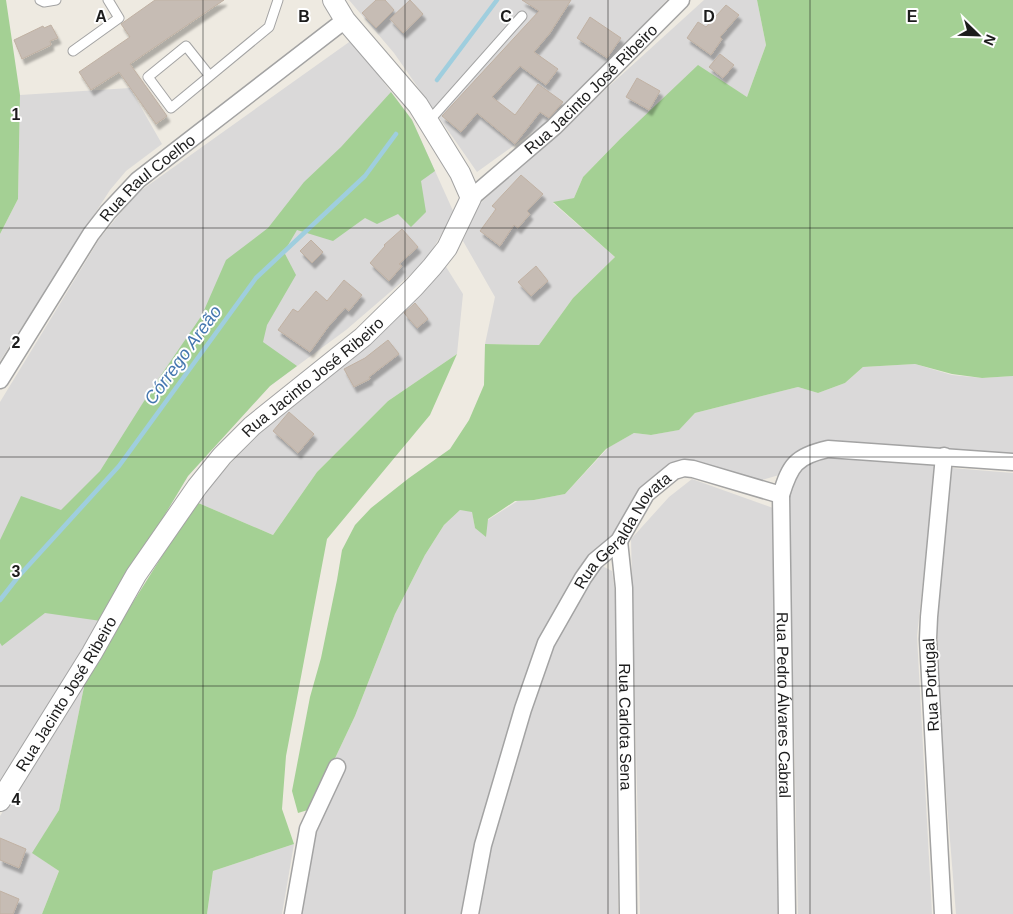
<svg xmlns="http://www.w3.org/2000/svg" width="1013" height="914" viewBox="0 0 1013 914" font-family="Helvetica,sans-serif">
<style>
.residential{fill:#dad9d9}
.forest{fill:#a4d094}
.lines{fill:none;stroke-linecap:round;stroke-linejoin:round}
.stream{stroke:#9fcede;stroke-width:4.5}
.building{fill:#c6bcb4;stroke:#c0b1a3;filter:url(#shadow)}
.service-casing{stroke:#a3a3a3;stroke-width:11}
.minor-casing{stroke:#a3a3a3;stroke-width:19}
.tertiary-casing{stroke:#a3a3a3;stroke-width:22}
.service{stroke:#fff;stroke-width:9}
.minor{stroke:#fff;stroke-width:16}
.tertiary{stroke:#fff;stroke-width:20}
.grid{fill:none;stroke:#1c1c1c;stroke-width:1;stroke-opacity:0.55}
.labels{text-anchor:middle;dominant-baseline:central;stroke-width:4;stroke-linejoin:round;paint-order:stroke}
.street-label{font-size:16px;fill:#1c1c1c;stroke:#fff}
.water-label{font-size:18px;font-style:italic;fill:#4577af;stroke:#fff}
.grid-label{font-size:16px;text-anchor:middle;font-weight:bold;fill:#1c1c1c;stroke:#fff;stroke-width:4;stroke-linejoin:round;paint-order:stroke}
</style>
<defs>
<filter id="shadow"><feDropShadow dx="3" dy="5.5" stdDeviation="1" flood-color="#0004"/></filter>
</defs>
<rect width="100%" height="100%" fill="#eeeae1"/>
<!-- residential -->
<path class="residential" d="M349,0H667L558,114L477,172L394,53Z
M704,0H757L766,45L747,97L698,66L620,139L583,177L574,198L553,203L615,257L573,298L539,345L485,344L495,297L463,241L476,207Z
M352,40L412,120L454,213L425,262L346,330L270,386L188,476L74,666L0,781V402L100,238L136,194Z
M130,88L162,144L126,171L110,190L0,361V234L18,199L20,95Z
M443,262L463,294L457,354L388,401L317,472L273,535L196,502L263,427Z
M915,364L952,375L982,378L1013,376V454L943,450L791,458L779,475L759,481L691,463L649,487L555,610L463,914H300L311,809L355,716L395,614L425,555L444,525L460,510L472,511L475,528L519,500H534L565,494L609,447L634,433L651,435L678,430L695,413L798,387L818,393L845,383L863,367Z
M831,458L936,461L917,636L932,914H798L789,495L795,475L809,463Z
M952,468L1013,473V914H956L943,754L937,622L938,599Z
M692,479L773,508L777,522L781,863L778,914H640L631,539L669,497Z
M602,566L612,571L617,605L618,914H479L490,836L539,680L562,625Z
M86,677L59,810L33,853L59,871L42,914H0V816Z
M294,844L282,914H207L213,871Z"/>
<!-- forest -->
<path class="forest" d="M0,0H6L20,95L18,199L0,234Z
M757,0H1013V376L982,378L952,374L915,364L863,367L845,383L818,393L798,387L695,413L679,430L651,435L634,433L606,449L565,494L534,500L515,501L488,519L486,537L475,528L472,512L460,510L444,525L425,555L395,614L355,716L311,809L298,813L292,791L310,697L321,658L337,580L342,550L355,525L371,508L409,478L450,449L469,420L484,385L485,344L539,345L573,298L615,257L553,202L574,198L583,177L620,139L698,65L747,97L766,45Z
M391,92L412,120L435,171L421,181L426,212L411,227L398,214L377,224L365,218L333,241L297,230L284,252L296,275L267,325L263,342L297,366L270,386L188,476L101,621L45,613L2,646L0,643V540L21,496L61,510L100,471L151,390L202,315L226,260L268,228L304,182L341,147Z
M457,354L430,415L327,539L286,756L282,809L294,844L213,871L207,914H42L59,871L32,853L59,810L86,677L196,502L273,535L317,472L388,401Z"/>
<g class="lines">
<!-- stream -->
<path class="stream" d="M437,80L497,0
M0,600L18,577L119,466L256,278L365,176L396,134"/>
</g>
<!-- building -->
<path class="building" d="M155,0H224L130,64L167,116L156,124L119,72L91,90L79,72L130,37L121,24Z
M376,0H385L394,10L376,28L362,13Z
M410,0L423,14L403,33L390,19Z
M522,0H571L550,33L534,52L558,69L546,85L520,66L492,97L515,115L538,84L563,102L549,118L540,112L515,144L477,113L461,132L442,116L539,11Z
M726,5L739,15L720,37L722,39L711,55L687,38L698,22L706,27Z
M590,17L621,38L607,58L577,38Z
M51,25L58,38L50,41L51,45L22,59L14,40L43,26L44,28Z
M720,54L734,65L723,78L709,67Z
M637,78L660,91L649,110L626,97Z
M521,175L543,194L527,211L530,214L518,228L514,225L500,246L480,231L496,209L492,206Z
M402,229L418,247L399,264L402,266L389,281L370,263L385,246L384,245Z
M311,240L323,252L312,263L300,251Z
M536,266L548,281L531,296L518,282Z
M344,280L362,295L349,311L345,308L328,327L310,352L278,330L293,309L298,312L316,291L327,301Z
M415,303L428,319L417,328L404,313Z
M388,340L399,354L369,377L370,379L354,387L344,369L365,358Z
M289,412L314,434L298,453L273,431Z
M0,838L26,849L19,868L0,860Z
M0,891L19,899L13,914H0Z"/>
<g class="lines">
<!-- service casing -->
<g class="service-casing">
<path id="service" d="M40,0L44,2L56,0
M73,51L119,18L108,0
M209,75L186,46L148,77L171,108L269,27L278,0
M428,122L522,16"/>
</g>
<!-- minor casing -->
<g class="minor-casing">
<g id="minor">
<path id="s1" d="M471,198L554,127L681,0"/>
<path id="s2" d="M0,380L91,234L108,212L138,180L345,20"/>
<path id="s3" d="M781,495L787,914"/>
<path id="s4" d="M619,541L624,588L628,914"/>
<path d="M293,914L308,829L337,767"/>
<path id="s5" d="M470,914L483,845L523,709L546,643L583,578L595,561L619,541L646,494L674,471L684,468L693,469L781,495C790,465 796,456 828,449L1013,462"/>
<path d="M943,914L928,639L929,617L944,456"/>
</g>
</g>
<!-- tertiary casing -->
<g class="tertiary-casing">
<g id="tertiary">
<path id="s6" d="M0,801L92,653L136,575L197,487L222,456L252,426L363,337L414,287L432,267L447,248L471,198L460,173L418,105L345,20L333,0"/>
</g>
</g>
<!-- service -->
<use href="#service" class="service"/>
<!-- minor -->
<use href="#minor" class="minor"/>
<!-- tertiary -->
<use href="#tertiary" class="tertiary"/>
</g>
<!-- grid -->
<path class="grid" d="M203,0V914M405,0V914M608,0V914M810,0V914M0,228H1013M0,457H1013M0,686H1013"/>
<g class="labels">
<!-- street labels -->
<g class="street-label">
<text stroke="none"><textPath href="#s1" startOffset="162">Rua Jacinto José Ribeiro</textPath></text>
<text stroke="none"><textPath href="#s2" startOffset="252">Rua Raul Coelho</textPath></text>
<text stroke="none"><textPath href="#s6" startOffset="531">Rua Jacinto José Ribeiro</textPath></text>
<text stroke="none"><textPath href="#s5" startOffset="419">Rua Geralda Novata</textPath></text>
<text transform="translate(931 685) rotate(-93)">Rua Portugal</text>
<text stroke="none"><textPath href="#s6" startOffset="126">Rua Jacinto José Ribeiro</textPath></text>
<text stroke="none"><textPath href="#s3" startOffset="210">Rua Pedro Álvares Cabral</textPath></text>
<text stroke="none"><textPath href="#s4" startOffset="186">Rua Carlota Sena</textPath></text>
</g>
<!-- water labels -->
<g class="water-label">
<text transform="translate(183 355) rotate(-54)">Córrego Areão</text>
</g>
</g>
<g class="grid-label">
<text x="101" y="22">A</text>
<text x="304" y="22">B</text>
<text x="506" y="22">C</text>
<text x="709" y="22">D</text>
<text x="912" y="22">E</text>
<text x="16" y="120">1</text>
<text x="16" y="348">2</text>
<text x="16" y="577">3</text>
<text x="16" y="805">4</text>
</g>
<!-- north arrow -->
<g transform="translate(978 35) rotate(113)" stroke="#ffffff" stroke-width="4" paint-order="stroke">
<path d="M0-4L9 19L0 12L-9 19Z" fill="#1c1c1c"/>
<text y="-8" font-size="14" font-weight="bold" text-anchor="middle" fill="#1c1c1c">N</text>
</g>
</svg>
